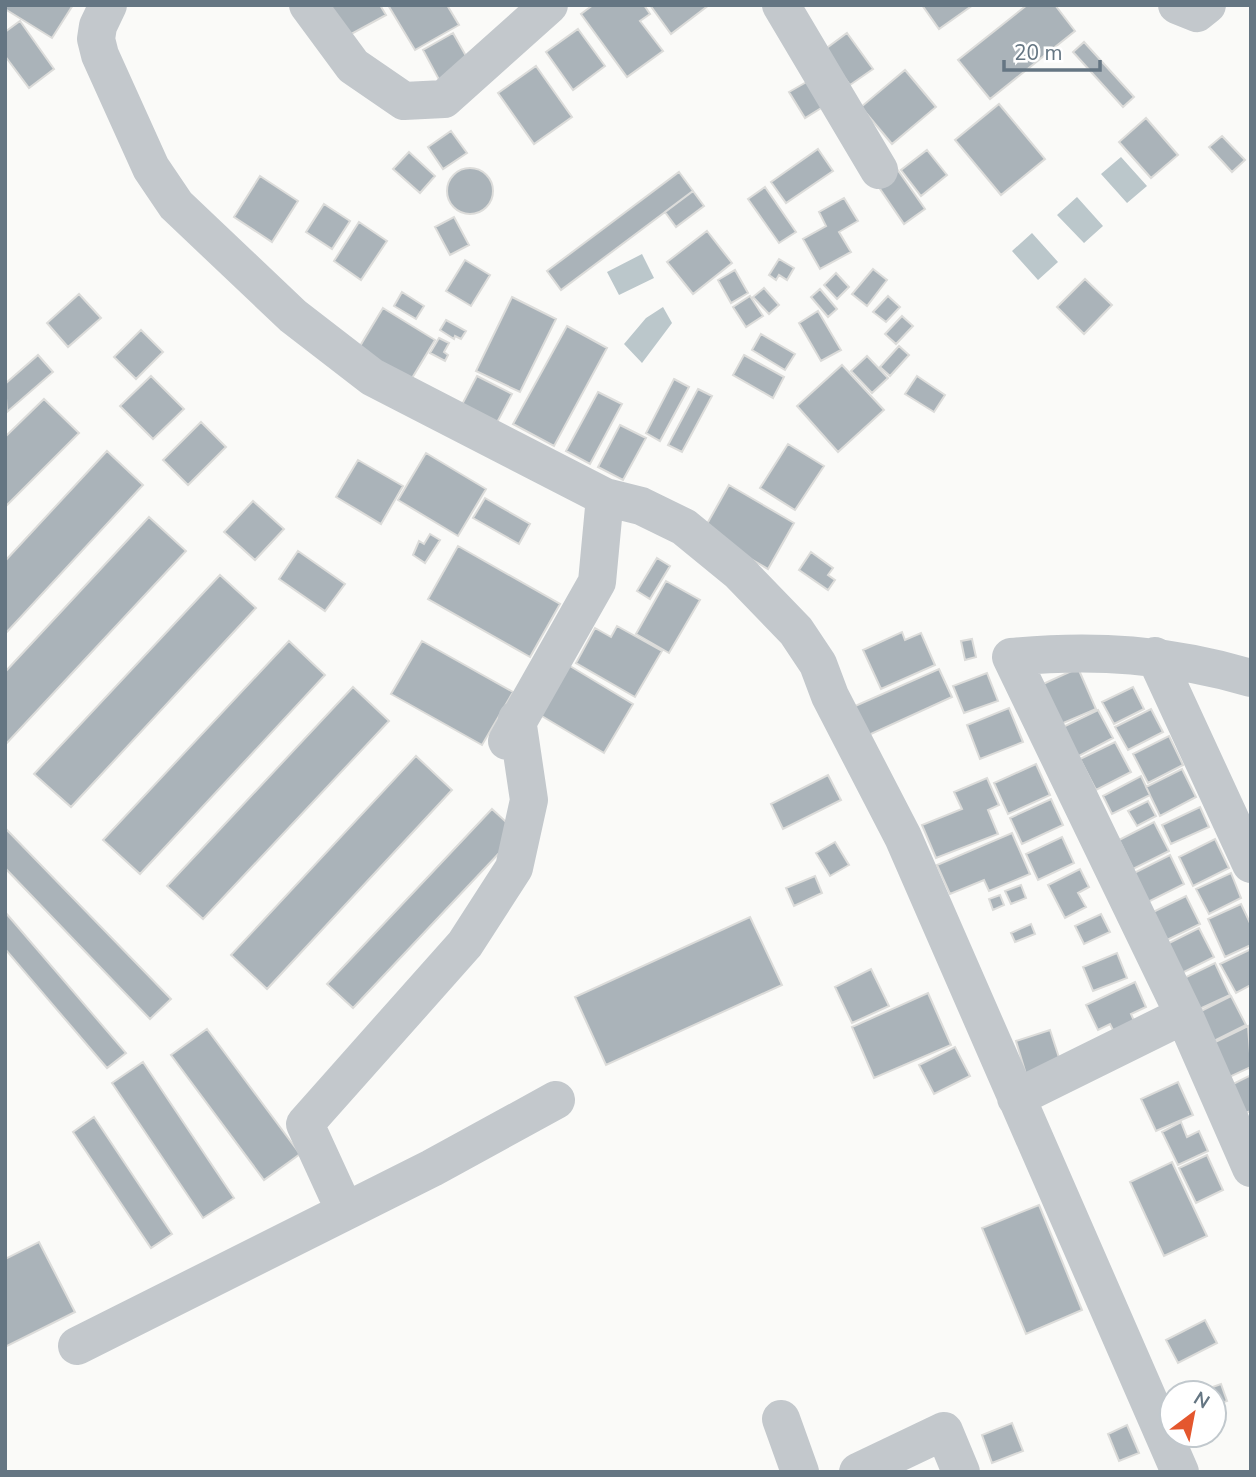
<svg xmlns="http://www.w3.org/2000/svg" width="1256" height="1477" viewBox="0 0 1256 1477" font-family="'Nunito Sans',sans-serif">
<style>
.water{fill:#bbc7cb}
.building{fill:#aab3b9;stroke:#dcdcda;stroke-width:2}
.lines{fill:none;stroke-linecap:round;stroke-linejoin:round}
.minor{stroke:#c3c8cc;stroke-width:38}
</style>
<rect width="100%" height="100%" fill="#fafaf8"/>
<!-- water -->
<path class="water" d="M1121,157L1147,186L1127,203L1101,174Z
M1077,197L1103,226L1084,243L1057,215Z
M1032,233L1058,262L1038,280L1012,251Z
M642,254L654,278L619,295L607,272Z
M663,307L672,323L642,363L624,344L646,318Z"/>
<!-- building -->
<path class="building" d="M5,5H73L52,38L5,9Z
M325,5H380L386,15L344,38Z
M388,5H447L459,25L415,50Z
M593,5H644L650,14L640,21L663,51L627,77L581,14Z
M650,5H709L671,34Z
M922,5H973L939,29Z
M1027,5H1055L1075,31L990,99L958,60Z
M20,21L54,69L29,88L5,56V32Z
M578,29L605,66L573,90L546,52Z
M453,33L474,70L443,87L423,50Z
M847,33L873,69L850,85L824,50Z
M1084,42L1134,97L1123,107L1073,52Z
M536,66L572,117L534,144L498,93Z
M905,70L936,107L892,144L861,107Z
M810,80L826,105L805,118L789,92Z
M999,104L1045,159L1001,195L955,140Z
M1146,118L1178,155L1151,178L1119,142Z
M451,131L467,153L443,169L428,147Z
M1222,136L1245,160L1232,172L1209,147Z
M818,149L833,171L786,203L771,182Z
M927,150L947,175L921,196L901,170Z
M409,152L435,176L420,193L393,169Z
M447 191a23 23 0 1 1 46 0a23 23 0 1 1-46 0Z
M897,169L925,209L904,224L876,183Z
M679,172L693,191L561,290L547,271Z
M260,176L298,201L272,242L234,217Z
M765,187L796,232L779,243L748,199Z
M693,191L704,206L676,227L665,212Z
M844,198L858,221L839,232L851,252L820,269L803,239L826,226L819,212Z
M324,204L350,221L332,249L306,232Z
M454,217L469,245L450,255L435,227Z
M359,222L387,241L361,280L334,261Z
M707,231L732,263L693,294L667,262Z
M779,259L794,268L787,280L779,275L776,280L769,275Z
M465,260L490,275L471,306L446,291Z
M873,269L887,280L867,306L852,294Z
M735,270L748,293L731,303L718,280Z
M836,273L849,287L837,299L824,285Z
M1085,279L1112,305L1084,334L1057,307Z
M764,288L779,305L769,314L753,297Z
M820,289L837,309L828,317L811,297Z
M402,292L424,306L416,319L394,306Z
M79,294L101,318L68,347L47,323Z
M750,296L763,316L746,327L733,307Z
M888,296L900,307L886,322L873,312Z
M512,297L556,319L520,392L476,371Z
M383,308L435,340L406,388L354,356Z
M818,311L841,350L821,361L799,323Z
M902,316L913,326L896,344L885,334Z
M446,320L466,331L461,339L455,336L454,339L440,330Z
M567,326L607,348L554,446L513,424Z
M141,330L163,352L136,379L114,357Z
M761,334L795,354L785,370L752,350Z
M439,338L449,343L444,352L448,355L445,361L430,353Z
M899,346L909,355L890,376L880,367Z
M38,355L53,372L7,412L5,384Z
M744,355L784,377L773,398L733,375Z
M867,356L888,378L872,393L851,371Z
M842,365L884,410L838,452L797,406Z
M151,376L184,409L153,439L120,406Z
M477,376L512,394L493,430L458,412Z
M917,376L945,395L934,412L905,394Z
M674,379L689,387L660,441L646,433Z
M698,389L712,396L682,452L668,445Z
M598,392L622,404L590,464L566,451Z
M44,399L79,433L5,507V437Z
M201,422L226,447L188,485L163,460Z
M620,425L646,438L623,480L598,467Z
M788,444L824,466L795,510L760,488Z
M107,451L143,485L5,634V561Z
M426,453L486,489L458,536L398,500Z
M358,460L403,486L381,524L336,497Z
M729,485L794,523L768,569L703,531Z
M485,498L530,524L519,544L473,518Z
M253,501L284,529L255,560L224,532Z
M149,517L186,551L5,745V672Z
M430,534L440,540L425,563L413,555L419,541L424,544Z
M458,546L560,604L530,657L428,599Z
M298,551L345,584L325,611L279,579Z
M811,552L833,568L828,575L835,580L828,590L799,570Z
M657,558L670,566L650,599L637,591Z
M220,575L256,608L71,807L34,774Z
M666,581L700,600L669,653L636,634Z
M617,626L662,651L635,697L576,663L595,628L611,637Z
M902,632L905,640L921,633L935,665L881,689L863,650Z
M972,639L976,657L965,660L961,641Z
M289,641L325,675L140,874L103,840Z
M422,641L513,692L482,745L391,694Z
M560,660L633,704L604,753L530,709Z
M1078,668L1096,709L1061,724L1043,684Z
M939,669L952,697L860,739L846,710Z
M987,673L998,701L964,713L953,686Z
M353,687L389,721L203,919L167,886Z
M1133,687L1144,709L1114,724L1102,702Z
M1009,708L1023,742L980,759L967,725Z
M1151,709L1163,732L1128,750L1115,727Z
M1098,710L1113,738L1077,757L1063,727Z
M1169,736L1183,765L1148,783L1133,754Z
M1115,742L1131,772L1096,790L1080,759Z
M416,756L452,790L267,989L231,955Z
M1036,764L1050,795L1008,814L994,783Z
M1182,769L1196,797L1160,816L1146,787Z
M828,775L841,800L783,829L771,804Z
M1141,776L1150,795L1112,814L1103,796Z
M987,778L999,805L988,810L998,834L936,858L922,825L962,809L954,792Z
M1051,799L1063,825L1022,844L1010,818Z
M1148,801L1156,816L1137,826L1128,811Z
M1200,807L1209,827L1171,844L1162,825Z
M492,809L518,833L353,1008L327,984Z
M1154,822L1169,851L1133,869L1119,840Z
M5,828L171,999L150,1019L5,868Z
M1012,833L1030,874L989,891L984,880L950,894L937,865Z
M1062,837L1074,863L1038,880L1026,854Z
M1215,839L1229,868L1193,886L1179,857Z
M835,842L849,865L830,876L816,853Z
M1170,855L1184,884L1148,902L1134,873Z
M1080,869L1089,887L1078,893L1086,907L1065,918L1048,885Z
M1231,873L1241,898L1209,914L1196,889Z
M815,876L822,893L794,906L786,888Z
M1021,885L1026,898L1011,904L1005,891Z
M1000,895L1004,905L993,910L989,899Z
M1186,896L1200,924L1165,941L1151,913Z
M1241,904L1251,925V945L1225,957L1208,919Z
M5,912L126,1053L107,1068L5,949Z
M1101,914L1110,932L1084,944L1075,926Z
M750,917L782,985L606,1065L575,997Z
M1031,924L1035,934L1015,942L1011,933Z
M1199,928L1214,957L1178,975L1163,946Z
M1251,949V985L1236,993L1220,964Z
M1117,953L1127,978L1093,991L1083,967Z
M1215,963L1230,995L1193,1012L1178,981Z
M871,969L889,1006L852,1023L835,987Z
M1135,982L1146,1007L1131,1014L1135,1023L1114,1032L1110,1024L1098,1030L1086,1005Z
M928,993L951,1045L874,1078L852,1027Z
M1231,996L1246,1025L1210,1043L1195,1014Z
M1248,1026L1251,1067L1223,1080L1207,1046Z
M207,1029L300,1154L264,1180L171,1055Z
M1050,1030L1063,1070L1028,1081L1016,1041Z
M955,1047L970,1076L934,1094L919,1065Z
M143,1062L234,1198L203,1218L112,1083Z
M1251,1075V1111L1245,1113L1231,1085Z
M1178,1082L1193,1115L1156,1131L1141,1099Z
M94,1117L172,1234L151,1248L73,1132Z
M1181,1122L1187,1137L1199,1131L1208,1151L1178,1165L1162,1132Z
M1207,1155L1223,1190L1196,1203L1179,1168Z
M1172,1162L1207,1236L1164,1256L1130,1182Z
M1039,1205L1082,1310L1026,1334L982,1228Z
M39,1242L75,1312L5,1347V1259Z
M1205,1320L1217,1343L1178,1363L1166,1340Z
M1221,1384L1227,1401L1214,1406V1393H1196Z
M1012,1423L1023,1451L992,1463L982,1435Z
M1127,1425L1139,1453L1119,1461L1108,1434Z"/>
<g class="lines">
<!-- minor -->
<path class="minor" d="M108,5L98,26L96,39L100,55L151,168L176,205L293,316L372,377L605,497L641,506L684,527L739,572L796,631L818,664L830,696L903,837L1180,1472
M308,5L353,66L404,101L444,99L549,5
M781,5L879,170
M1177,5L1197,13L1207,5
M1155,656L1251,864
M1251,678C1169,654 1095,649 1011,657L1184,1015L1251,1168
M507,741L597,582L605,497
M1016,1098L1184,1015
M344,1209L305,1124L465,944L514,868L529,800L517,719
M77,1346L432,1168L556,1100
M781,1419L800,1472
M858,1472L944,1431L961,1472"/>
</g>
<!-- border -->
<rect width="1256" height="1477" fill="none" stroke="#657683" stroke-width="14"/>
<!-- north arrow -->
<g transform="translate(1193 1414) rotate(32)"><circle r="33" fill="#ffffff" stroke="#c1c8cd" stroke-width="2"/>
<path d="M0-5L12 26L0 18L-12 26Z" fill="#e4572e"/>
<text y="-10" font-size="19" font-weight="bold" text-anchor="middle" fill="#657683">N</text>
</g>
<!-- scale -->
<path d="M1004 60v10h96v-10" fill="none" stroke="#657683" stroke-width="3.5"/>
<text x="1014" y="60" font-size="21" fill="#657683" stroke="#ffffff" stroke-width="5" paint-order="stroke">20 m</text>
</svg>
